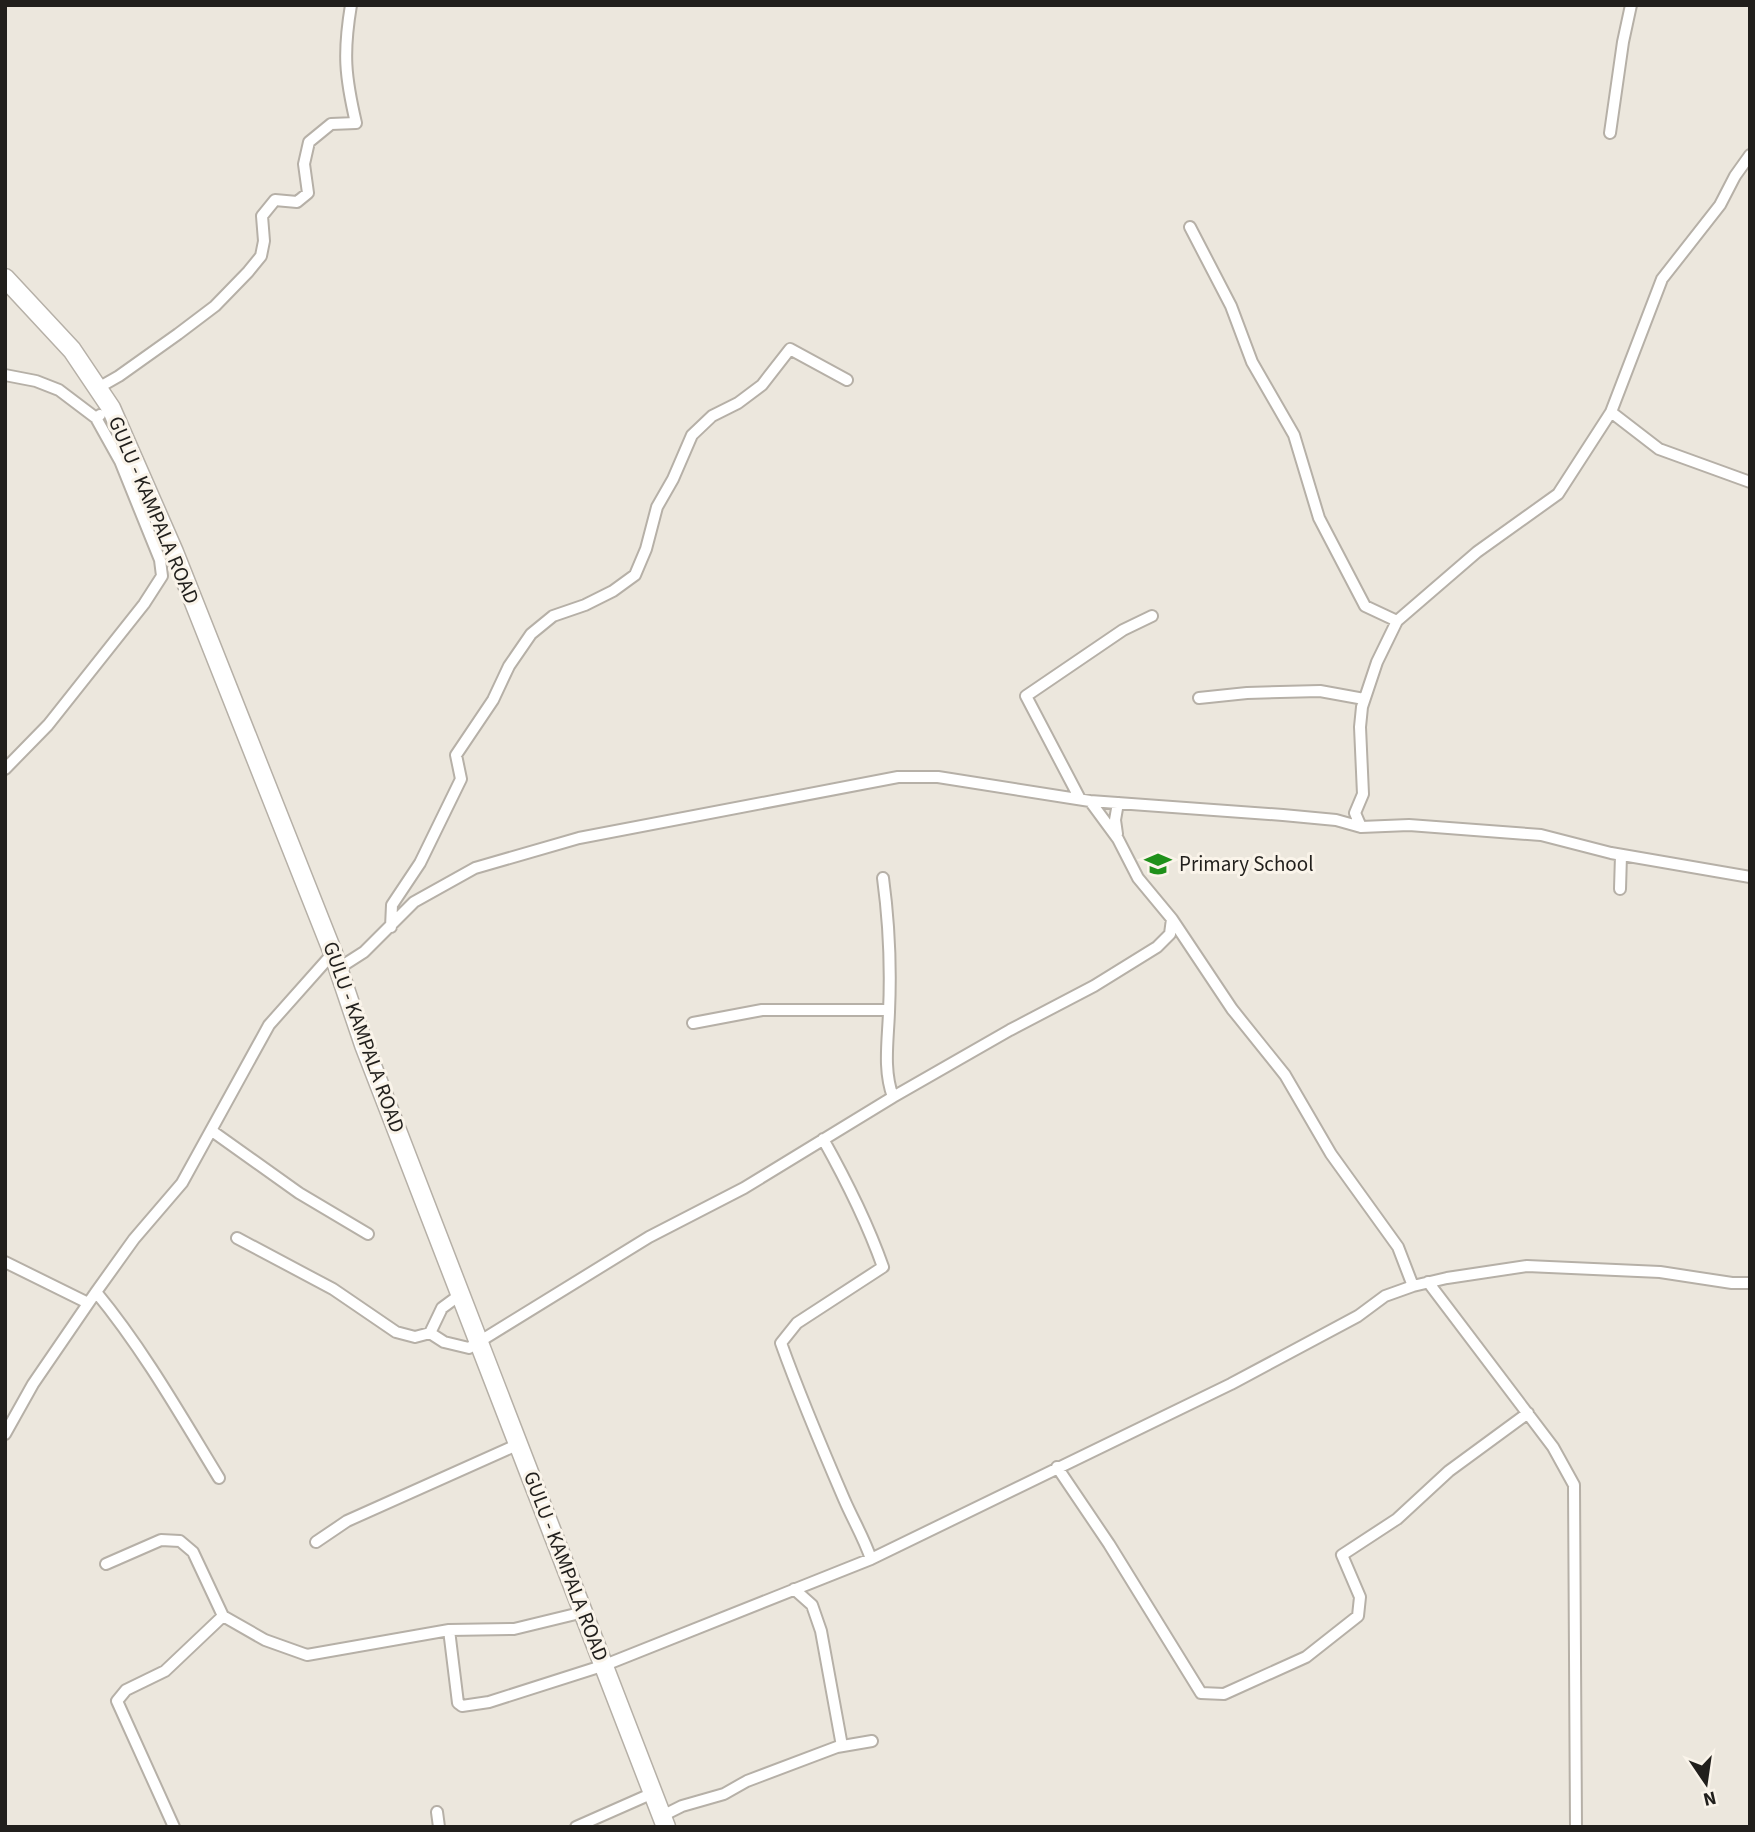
<svg xmlns="http://www.w3.org/2000/svg" width="1755" height="1832" viewBox="0 0 1755 1832" font-family="'Source Sans 3',sans-serif">
<style>
.lines{fill:none;stroke-linecap:round;stroke-linejoin:round}
.minor-casing{stroke:#b6b0a7;stroke-width:14}
.primary-casing{stroke:#b6b0a7;stroke-width:21}
.minor{stroke:#fff;stroke-width:10}
.primary{stroke:#fff;stroke-width:18}
.labels{text-anchor:middle;dominant-baseline:central;stroke-width:6;stroke-linejoin:round;paint-order:stroke}
.street-label{font-size:21px;fill:#211f1c;stroke:#faf4ea}
.poi-label{font-size:21px;fill:#211f1c;stroke:#faf4ea;text-anchor:start}
</style>
<rect width="100%" height="100%" fill="#ece7dd"/>
<g class="lines">
<!-- minor casing -->
<g class="minor-casing">
<path id="minor" d="M1610,133L1623,42L1631,5
M1190,227L1231,306L1252,362L1294,435L1319,518L1365,606L1397,621L1377,662L1362,707L1360,727L1363,794L1355,813L1361,827
M5,375L36,381L59,390L96,418L100,415
M98,388L119,376L178,334L215,306L248,272L261,256L264,241L262,216L275,200L297,202L308,193L304,164L309,142L331,124L356,123C345,76 343,53 351,5
M1611,412L1659,449L1750,482
M1397,621L1477,552L1558,494L1611,412L1662,279L1720,205L1735,176L1750,155
M1199,698L1247,693L1320,691L1364,699
M5,769L48,725L144,604L162,576L160,560L120,461L96,418
M1080,799L1026,696L1123,630L1152,616
M1117,834L1115,820L1118,803
M883,878C889,922 891,967 889,1012C888,1041 883,1070 893,1097L1010,1030L1094,986L1157,947L1170,934L1172,919L1138,878L1118,839L1090,801
M1620,889L1621,855
M1172,919L1232,1009L1285,1075L1331,1154L1398,1247L1413,1286
M391,927L392,905L420,863L461,779L456,755L493,700L509,666L531,634L553,616L585,605L613,591L635,575L646,549L657,507L673,479L692,435L712,416L738,403L762,385L790,349L847,380
M339,968L364,952L414,902L475,868L579,838L898,777H938L1090,801L1283,815L1336,820L1361,827L1409,825L1541,835L1611,853L1750,877
M693,1023L762,1010H889
M212,1131L299,1193L368,1234
M823,1139C846,1180 867,1222 883,1267L797,1323L781,1343C800,1396 822,1448 844,1499C853,1520 864,1538 871,1559
M237,1238L333,1289L396,1332L415,1337L430,1333L444,1342L469,1348L649,1237L744,1188L893,1097
M5,1262L88,1303
M1428,1282L1553,1447L1574,1485L1576,1827
M96,1292C143,1349 180,1414 219,1478
M430,1333L442,1308L461,1294
M5,1434L33,1384L96,1292L134,1239L182,1183L269,1025L333,953
M1057,1467L1109,1544L1201,1693L1224,1694L1306,1657L1358,1616L1360,1597L1342,1555L1397,1519L1449,1471L1528,1413
M316,1542L347,1521L519,1444
M106,1564L161,1540L180,1541L193,1552L223,1616L265,1640L307,1655L449,1630L514,1629L584,1612
M794,1589L812,1605L821,1631L842,1746
M449,1630L458,1703L462,1706L489,1702L605,1665L871,1559L1231,1384L1358,1316L1385,1296L1413,1286L1447,1278L1527,1266L1660,1272L1732,1283H1750
M437,1812L439,1827
M662,1816L682,1806L724,1794L747,1781L837,1747L872,1741
M174,1827L117,1701L126,1690L165,1671L223,1616
M576,1827L653,1793"/>
</g>
<!-- primary casing -->
<g class="primary-casing">
<path id="primary" d="M5,278L72,350L111,408L174,552L333,953L364,1045L666,1827"/>
</g>
<!-- minor -->
<use href="#minor" class="minor"/>
<!-- primary -->
<use href="#primary" class="primary"/>
</g>
<!-- icons -->
<defs>
<g id="school-bare" transform="scale(2.1)"><path d="M0-5L7-2L0 1L-7-2ZM-4 1L0 2.5L4 1V4Q0 6-4 4Z" fill="#1e9019" stroke="#faf4ea" stroke-width="2.5" paint-order="stroke"/></g>
</defs>
<g fill-rule="evenodd">
<use href="#school-bare" x="1158" y="864"/>
</g>
<g class="labels">
<!-- street labels -->
<g class="street-label">
<text transform="translate(154 510) rotate(67)">GULU - KAMPALA ROAD</text>
<text transform="translate(364 1037) rotate(70)">GULU - KAMPALA ROAD</text>
<text transform="translate(566 1566) rotate(69)">GULU - KAMPALA ROAD</text>
</g>
<!-- poi labels -->
<g class="poi-label">
<text x="1179" y="864">Primary School</text>
</g>
</g>
<!-- border -->
<rect width="1755" height="1832" fill="none" stroke="#211f1c" stroke-width="14"/>
<!-- north arrow -->
<g transform="translate(1706 1783) rotate(167)" stroke="#faf4ea" stroke-width="5" paint-order="stroke">
<path d="M0-5L12 26L0 18L-12 26Z" fill="#211f1c"/>
<text y="-10" font-size="19" font-weight="bold" text-anchor="middle" fill="#211f1c">N</text>
</g>
</svg>
